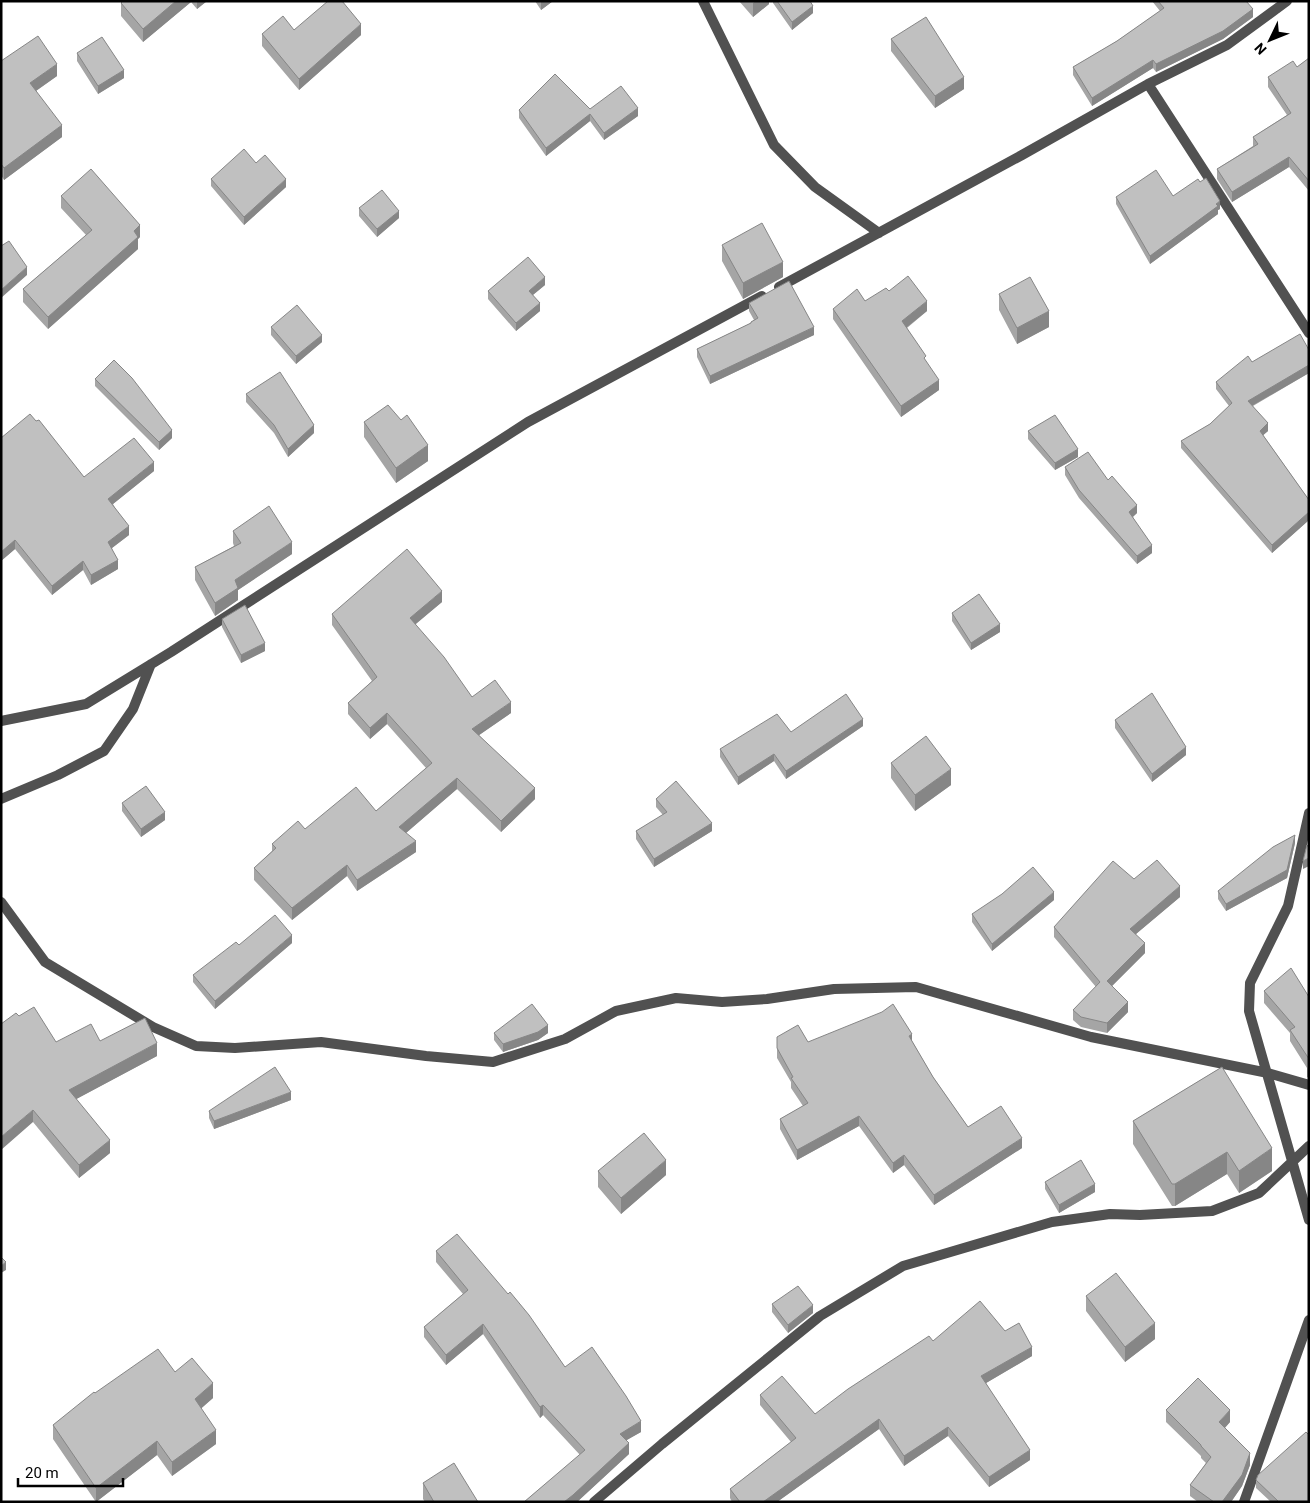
<svg xmlns="http://www.w3.org/2000/svg" width="1310" height="1503" viewBox="0 0 1310 1503" font-family="Roboto,sans-serif">
<style>
.lines{fill:none;stroke-linecap:round;stroke-linejoin:round}
.minor{stroke:#515151;stroke-width:10}
.wall{fill:#a5a5a5}
.shaded-wall{fill:#868686}
.building{fill:#c0c0c0;stroke:#868686}
</style>
<rect width="100%" height="100%" fill="#fff"/>
<g class="lines">
<!-- minor -->
<path class="minor" d="M703,1L774,145L815,187L879,233
M1148,84L1309,333
M779,287L1022,155L1148,84L1227,45L1287,1
M1,721L86,704L171,652L528,422L762,296
M1,799L58,775L104,751L133,709L151,664
M1309,813L1288,906L1250,983L1249,1011L1309,1220
M1,902L45,962L153,1027L196,1046L235,1048L321,1042L426,1056L493,1062L565,1039L616,1011L676,998L722,1002L767,999L834,989L916,987L1091,1037L1268,1073L1309,1085
M594,1502L662,1444L820,1316L903,1266L1052,1222L1110,1214L1140,1215L1212,1211L1259,1193L1309,1146
M1244,1502L1309,1320"/>
</g>
<!-- wall -->
<path class="wall" d="M123,1H207L197,9L191,2L143,42L121,16V3Z
M535,1H553L541,10Z
M739,1H769V4L753,17Z
M773,1H810L813,13L792,30L773,3Z
M1152,1H1246L1253,17L1223,39L1156,72L1153,68L1092,106L1073,75V67L1117,41L1160,11Z
M294,30L361,35L299,90L262,46V34Z
M891,39L964,89L935,108L891,51Z
M77,53L124,78L98,94L77,61Z
M1309,58V191L1289,167L1232,202L1217,179V169L1253,146V137L1287,115L1268,87V77L1297,67Z
M1,61L57,76L36,91L62,137L4,180L1,175Z
M590,109L638,116L604,140L590,121L546,156L519,118V110Z
M211,179L286,187L244,225L211,186Z
M61,196L140,237L138,239V249L48,329L23,302V289L86,235L61,208Z
M1173,196L1220,209L1218,210V214L1150,264L1116,204V197Z
M359,208L399,218L377,237L359,216Z
M722,245L783,277L743,299L722,261Z
M545,285L533,295L540,311L516,331L488,299V291Z
M889,291L927,311L907,328L926,362L939,390L901,417L833,319V309L865,301Z
M999,294L1049,327L1017,344L999,310Z
M749,303L814,335L710,384L697,357V349L751,323V322L754,320L749,311Z
M271,327L322,342L296,364L271,335Z
M1309,350V373L1253,406L1268,431L1263,435L1309,500V520L1272,553L1181,448V441L1210,424L1229,406L1216,389V382L1252,362Z
M95,379L172,438L159,450L95,386Z
M246,394L314,433L288,457L274,433L246,402Z
M401,420L428,461L396,483L364,437V422Z
M1028,431L1078,457L1055,470L1028,439Z
M1,438L84,477L154,471L113,504L129,535L112,548L118,569L91,585L83,570L52,595L15,549L1,561Z
M1065,467L1108,480L1137,513L1133,517L1152,553L1137,564L1079,498L1065,475Z
M233,531L292,554L238,590V600L215,616L195,580V567L234,546L233,543Z
M442,602L415,624L472,697L511,713L479,735L535,799L501,832L457,789L406,833L416,852L357,891L347,876L292,920L254,880V868L272,851V844L305,829L376,811L426,768L387,724L370,739L348,714V703L372,681L332,625V614Z
M952,613L1000,632L971,650L952,621Z
M222,619L265,651L241,663L222,627Z
M1115,720L1186,755L1152,782L1115,728Z
M863,726L786,779L774,761L738,785L720,757V749L791,732Z
M891,763L951,785L915,811L891,778Z
M656,799L712,831L654,867L636,839V831L663,815L656,807Z
M122,803L165,820L141,837L122,811Z
M1295,843L1287,878L1226,911L1218,899V891Z
M1134,879L1180,897L1136,934L1145,953L1112,986L1128,1012L1107,1033L1081,1027L1073,1020V1010L1096,987L1054,937V927Z
M1054,900L992,951L972,922V914Z
M292,943L215,1009L193,982V975L239,945Z
M1264,991L1309,997V1078L1307,1077V1068L1290,1041V1033L1264,1003Z
M19,1016L56,1042L157,1056L76,1099L110,1153L79,1178L33,1122Z
M494,1033H548L538,1040L503,1052L494,1040Z
M777,1037L808,1042L912,1041L933,1077L968,1127L1022,1148L934,1205L904,1165L893,1173L859,1126L797,1160L780,1129V1119L803,1106L791,1088V1082L777,1058Z
M1222,1067L1272,1171L1239,1193L1227,1174L1175,1206H1172L1133,1144V1121Z
M291,1100L214,1129L209,1118V1111Z
M598,1171L666,1175L621,1214L598,1187Z
M1045,1182L1095,1192L1059,1213L1045,1189Z
M436,1251L565,1367L641,1432L626,1440L629,1454L577,1502H524L580,1455L543,1415L540,1418L483,1334L446,1365L424,1337V1327L463,1294L436,1262Z
M1086,1296L1155,1339L1125,1362L1086,1311Z
M772,1304L813,1313L788,1333L772,1312Z
M1005,1331L1032,1356L986,1383L1030,1460L989,1487L948,1436L904,1466L879,1429L777,1502H732L730,1498V1489L791,1442L760,1405V1395L815,1414L933,1341Z
M175,1372L213,1398L201,1408L216,1444L172,1476L157,1455L96,1502L53,1439V1425L95,1393Z
M1166,1410L1230,1422L1225,1428L1250,1465L1242,1486L1231,1502H1198L1190,1496V1485L1206,1463L1201,1458V1456L1166,1422Z
M1256,1480L1309,1502H1271L1256,1488Z
M423,1483L478,1502H425L423,1499Z"/>
<!-- shaded-wall -->
<path class="shaded-wall" d="M176,1H191V2L143,42V29Z
M197,1H207L197,9Z
M543,1H553L541,10V2Z
M756,1H769V4L753,17V3Z
M813,6V13L792,30V22Z
M1253,9V17L1223,39L1156,72V64Z
M361,24V35L299,90V79Z
M1153,60V68L1092,106V98Z
M57,64V76L30,95V83Z
M124,70V78L98,94V86Z
M964,77V89L935,108V96Z
M638,108V116L604,140V133Z
M590,114V121L546,156V148Z
M62,125V137L4,180V168Z
M1289,157V167L1232,202V192Z
M286,179V187L244,225V217Z
M1220,201V209L1218,210V214L1150,264V256L1216,204Z
M399,211V218L377,237V229Z
M140,225V237L138,239V249L48,329V317Z
M783,262V277L743,299V283Z
M27,267V275L1,298V290Z
M545,277V285L529,298V291Z
M927,301V311L902,331V321Z
M540,303V311L516,331V323Z
M1049,311V327L1017,344V328Z
M814,327V335L710,384V376Z
M322,335V342L296,364V356Z
M1309,365V373L1248,408V401Z
M939,380V390L901,417V406Z
M1268,423V431L1260,438V431Z
M314,425V433L288,457V449Z
M172,430V438L159,450V442Z
M428,445V461L396,483V468Z
M1078,449V457L1055,470V463Z
M154,462V471L108,508V499Z
M1137,505V513L1129,520V512Z
M1309,512V520L1272,553V545Z
M129,526V535L108,551V542Z
M15,540V549L1,561V552Z
M292,542V554L238,590V600L215,616V603L235,580Z
M1152,545V553L1137,564V556Z
M118,560V569L91,585V575Z
M83,561V570L52,595V586Z
M442,591V602L410,629V618Z
M1000,624V632L971,650V643Z
M265,643V651L241,663V655Z
M511,702V713L472,740V729Z
M387,713V724L370,739V728Z
M863,719V726L786,779V771Z
M1186,747V755L1152,782V774Z
M774,754V761L738,785V777Z
M951,769V785L915,811V795Z
M457,778V789L399,839V827Z
M535,788V799L501,832V821Z
M165,812V820L141,837V829Z
M712,823V831L654,867V859Z
M1295,835V843L1287,878L1226,911V904Z
M416,841V852L357,891V880Z
M1309,858V866L1303,869V861Z
M347,865V876L292,920V908Z
M1180,886V897L1130,939V929Z
M1054,892V900L992,951V944Z
M292,935V943L215,1009V1001Z
M1145,943V953L1107,991V981Z
M1128,1002V1012L1107,1033V1023Z
M548,1025V1033L538,1040L503,1052V1044Z
M912,1034V1044L909,1036Z
M157,1043V1056L69,1103V1090Z
M291,1092V1100L214,1129V1121Z
M33,1110V1122L1,1150V1137Z
M859,1116V1126L797,1160V1150Z
M1022,1138V1148L934,1205V1195Z
M110,1140V1153L79,1178V1165Z
M1272,1148V1171L1239,1193V1171Z
M1227,1152V1174L1175,1206V1184Z
M904,1155V1165L893,1173V1163Z
M666,1160V1175L621,1214V1198Z
M1095,1184V1192L1059,1213V1205Z
M6,1262V1270L1,1273V1266Z
M813,1305V1313L788,1333V1325Z
M1155,1323V1339L1125,1362V1347Z
M483,1324V1334L446,1365V1355Z
M1032,1347V1356L981,1386V1376Z
M213,1383V1398L195,1414V1399Z
M543,1405V1415L540,1418V1407Z
M1230,1410V1422L1219,1434V1422Z
M879,1419V1429L777,1502H763Z
M641,1421V1432L620,1444V1434Z
M948,1427V1436L904,1466V1456Z
M216,1430V1444L172,1476V1462Z
M157,1441V1455L96,1502V1488Z
M629,1443V1454L577,1502H564Z
M1030,1450V1460L989,1487V1477Z
M1250,1453V1465L1242,1486L1231,1502H1222Z"/>
<!-- building -->
<path class="building" d="M123,1H176L143,29L121,3Z
M328,1H342L361,24L299,79L262,34L283,16L294,30Z
M777,1H810L813,6L792,22Z
M1158,1H1246L1253,9L1223,31L1156,64L1153,60L1092,98L1073,67L1117,41L1164,8Z
M926,17L964,77L935,96L891,39Z
M38,36L57,64L30,83L62,125L4,168L1,164V61Z
M102,37L124,70L98,86L77,53Z
M1309,58V181L1289,157L1232,192L1217,169L1258,144L1253,137L1291,113L1268,77L1293,61L1297,67Z
M555,74L590,109L621,86L638,108L604,133L590,114L546,148L519,110Z
M244,149L256,163L265,155L286,179L244,217L211,179Z
M91,169L140,225L134,231L138,237L48,317L23,289L92,230L61,196Z
M1156,170L1173,196L1198,179L1200,182L1206,178L1220,201L1216,204L1218,206L1150,256L1116,197Z
M382,190L399,211L377,229L359,208Z
M762,223L783,262L743,283L722,245Z
M9,241L27,267L1,290V246Z
M528,257L545,277L529,291L540,303L516,323L488,291Z
M908,276L927,301L902,321L926,356L924,358L939,380L901,406L833,309L857,289L865,301L886,288L889,291Z
M1030,277L1049,311L1017,328L999,294Z
M789,281L814,327L710,376L697,349L751,323V322L758,318L749,303Z
M297,305L322,335L296,356L271,327Z
M1300,334L1309,350V365L1248,401L1268,423L1260,431L1309,500V512L1272,545L1181,441L1210,424L1232,403L1216,382L1248,356L1252,362Z
M114,360L132,378L172,430L159,442L95,379Z
M280,372L314,425L288,449L274,425L246,394Z
M388,405L401,420L407,415L428,445L396,468L364,422Z
M30,414L36,421L39,420L84,477L134,438L154,462L108,499L129,526L108,542L118,560L91,575L83,561L52,586L15,540L1,552V438Z
M1055,415L1078,449L1055,463L1028,431Z
M1088,452L1108,480L1112,476L1137,505L1129,512L1152,545L1137,556L1079,490L1065,467Z
M269,506L292,542L235,580L238,588L215,603L195,567L241,543L233,531Z
M407,549L442,591L410,618L444,657L472,697L495,680L511,702L472,729L535,788L501,821L457,778L399,827L416,841L357,880L347,865L292,908L254,868L276,848L272,844L298,821L305,829L356,787L376,811L432,763L387,713L370,728L348,703L377,677L332,614Z
M979,594L1000,624L971,643L952,613Z
M245,605L265,643L241,655L222,619Z
M1152,693L1186,747L1152,774L1115,720Z
M846,694L863,719L786,771L774,754L738,777L720,749L777,714L791,732Z
M926,736L951,769L915,795L891,763Z
M676,781L712,823L654,859L636,831L667,812L656,799Z
M146,786L165,812L141,829L122,803Z
M1295,835L1287,870L1226,904L1218,891L1273,847Z
M1307,845L1309,848V858L1303,861Z
M1157,860L1180,886L1130,929L1145,943L1107,981L1128,1002L1107,1023L1081,1017L1073,1010L1100,982L1054,927L1113,861L1134,879Z
M1033,867L1054,892L992,944L972,914L1002,894Z
M275,915L292,935L215,1001L193,975L236,942L239,945Z
M1291,968L1309,997V1059L1290,1030L1295,1027L1264,991Z
M532,1004L548,1025L538,1032L503,1044L494,1033Z
M893,1004L912,1034L909,1036L933,1077L968,1127L1001,1106L1022,1138L934,1195L904,1155L893,1163L859,1116L797,1150L780,1119L808,1103L791,1078L793,1077L777,1048V1037L798,1025L808,1042L882,1012Z
M34,1007L56,1042L91,1024L100,1041L145,1018L157,1043L69,1090L110,1140L79,1165L33,1110L1,1137V1024L16,1013L19,1016Z
M275,1067L291,1092L214,1121L209,1111Z
M1222,1067L1272,1148L1239,1171L1227,1152L1175,1184H1172L1133,1121Z
M644,1133L666,1160L621,1198L598,1171Z
M1081,1160L1095,1184L1059,1205L1045,1182Z
M457,1234L508,1294L510,1292L529,1315L565,1367L592,1347L626,1396L641,1421L620,1434L629,1443L573,1495L564,1502H524L585,1450L543,1405L540,1407L483,1324L446,1355L424,1327L468,1290L436,1251Z
M1,1257L6,1262L1,1266Z
M1116,1273L1155,1323L1125,1347L1086,1296Z
M798,1286L813,1305L788,1325L772,1304Z
M980,1301L1005,1331L1019,1323L1032,1347L981,1376L1030,1450L989,1477L948,1427L904,1456L879,1419L763,1502H740L730,1489L796,1438L760,1395L782,1376L815,1414L848,1389L929,1336L933,1341Z
M158,1349L175,1372L192,1358L213,1383L195,1399L216,1430L172,1462L157,1441L96,1488L53,1425L94,1392L95,1393Z
M1198,1378L1230,1410L1219,1422L1250,1453L1242,1475L1222,1502H1214L1190,1485L1211,1457L1201,1446V1445L1166,1410Z
M1306,1432L1309,1435V1502H1279L1256,1480L1258,1475Z
M454,1463L478,1502H434L423,1483Z"/>
<!-- border -->
<rect width="1310" height="1503" fill="none" stroke="#000000" stroke-width="5"/>
<!-- north arrow -->
<g transform="translate(1270 40) rotate(227)" stroke="#ffffff" stroke-width="4" paint-order="stroke">
<path d="M0-4L9 19L0 12L-9 19Z" fill="#000000"/>
<text y="-8" font-size="14" font-weight="bold" text-anchor="middle" fill="#000000">N</text>
</g>
<!-- scale -->
<path d="M18 1478v8h105v-8" fill="none" stroke="#000000" stroke-width="2.5"/>
<text x="25" y="1478" font-size="15" fill="#000000" stroke="#ffffff" stroke-width="4" paint-order="stroke">20 m</text>
</svg>
